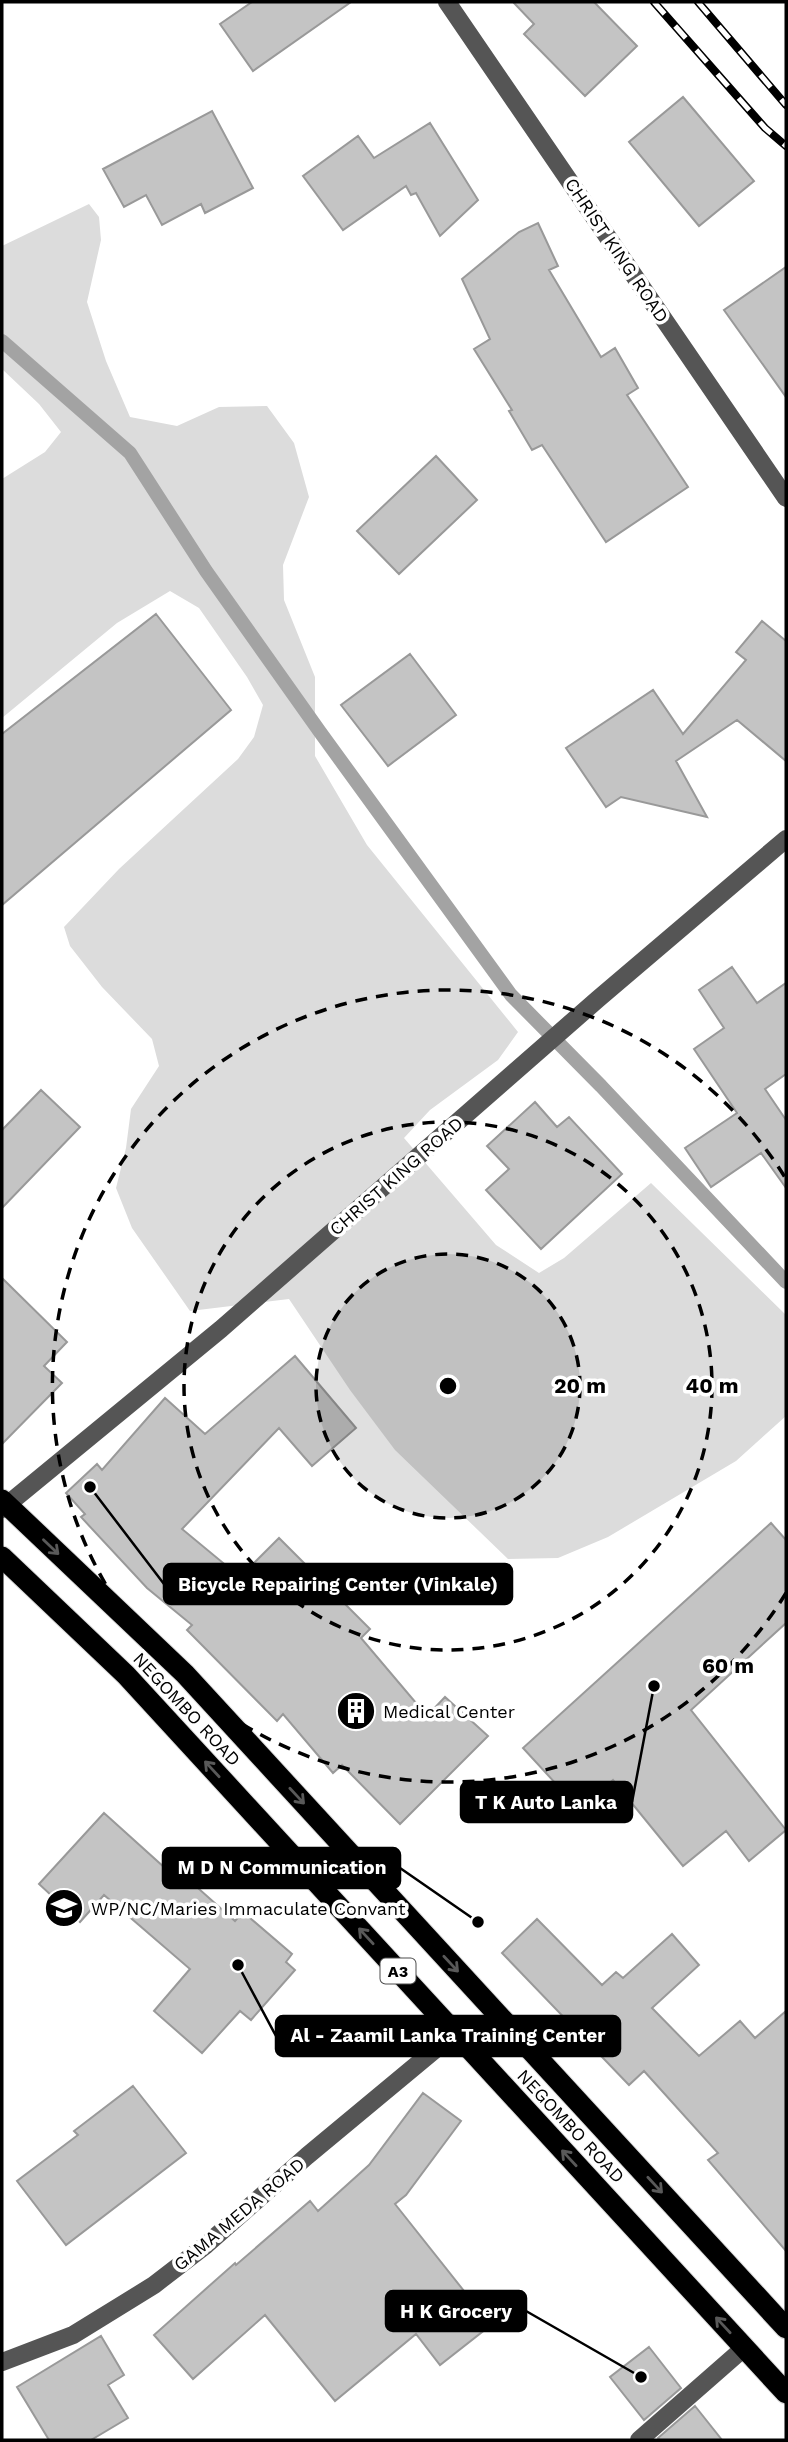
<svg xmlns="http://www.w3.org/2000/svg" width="788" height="2442" viewBox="0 0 788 2442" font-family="'Work Sans',sans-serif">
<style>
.green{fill:#dcdcdc}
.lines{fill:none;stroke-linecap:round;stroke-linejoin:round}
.stream{stroke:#a3a3a3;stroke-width:14}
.building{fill:#c4c4c4;stroke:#999;stroke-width:2}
.highway-casing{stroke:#dbdbdb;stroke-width:23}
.minor{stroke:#555;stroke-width:18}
.highway{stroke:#000;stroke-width:21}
.rail-casing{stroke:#000;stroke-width:8}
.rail{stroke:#fff;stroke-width:5;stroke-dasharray:16;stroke-linecap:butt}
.oneway{stroke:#595959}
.ring{fill:none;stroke:#000;stroke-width:3.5;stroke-dasharray:12 9}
.labels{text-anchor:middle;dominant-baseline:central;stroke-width:7;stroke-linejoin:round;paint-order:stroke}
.shield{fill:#fff;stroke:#4c4c4c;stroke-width:2}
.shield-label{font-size:16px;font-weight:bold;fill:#000}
.street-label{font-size:18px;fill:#000;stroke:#fff}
.poi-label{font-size:18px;fill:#000;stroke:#fff;text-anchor:start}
.centre{fill:#000;stroke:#fff;stroke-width:3.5}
.ring-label{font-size:21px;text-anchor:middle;font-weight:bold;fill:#000;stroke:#fff;stroke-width:7;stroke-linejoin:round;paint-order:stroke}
.leader{fill:none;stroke:#000;stroke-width:2.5}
.callout-dot{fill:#000;stroke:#fff;stroke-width:2.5}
.callout{fill:#000;stroke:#000;stroke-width:2.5}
.callout-label{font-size:19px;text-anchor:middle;font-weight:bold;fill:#fff}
</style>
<rect width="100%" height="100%" fill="#fff"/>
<!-- green -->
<path class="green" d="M89,204L99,217L101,240L87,302L106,361L130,417L177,426L219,407L267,406L294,443L309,497L283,565L284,600L315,677V756L367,845L518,1032L498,1060L430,1110L404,1138L496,1245L539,1273L564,1258L651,1183L786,1315V1416L736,1461L608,1537L558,1558L508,1559L395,1450L350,1390L289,1299L190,1311L132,1228L116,1188L126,1148L131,1109L159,1066L152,1039L102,987L70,946L64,927L119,869L238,759L254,737L263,705L247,677L199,608L170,591L117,623L2,718V479L45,452L61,432L39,404L2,369V246Z"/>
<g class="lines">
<!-- stream -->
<path class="stream" d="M2,341L130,453L206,571L320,732L511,995L601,1086L786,1282"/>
</g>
<!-- building -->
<path class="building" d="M252,2H351L253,71L220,24Z
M513,2H594L637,46L585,96L524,34L534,24Z
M683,97L754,181L699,226L629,142Z
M212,111L253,188L205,213L201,204L162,225L146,195L124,207L103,169Z
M430,123L478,200L440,236L416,193L411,195L406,186L343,230L303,176L358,136L374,158Z
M538,223L558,266L549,270L601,357L615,348L638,388L627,395L688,487L606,542L542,445L532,450L509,411L512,410L474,349L490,339L462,279L519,232Z
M786,267V397L724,310Z
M436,456L477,500L399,574L357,531Z
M156,614L231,710L2,905V734Z
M762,621L786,641V761L737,720L676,761L707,817L621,797L606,807L566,748L653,690L683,734L746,660L736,652Z
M410,654L456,715L388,766L341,705Z
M732,967L757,1003L786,983V1074L765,1089L786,1120V1188L761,1153L711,1187L685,1148L737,1113L694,1049L724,1028L699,990Z
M41,1090L80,1127L2,1208V1130Z
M535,1102L557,1127L569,1117L622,1174L541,1249L486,1190L509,1169L487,1146Z
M2,1278L67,1342L44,1366L62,1383L2,1444Z
M295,1356L356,1428L312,1466L279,1428L182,1529L240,1577L279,1538L370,1629L361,1638L427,1716L445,1697L488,1736L400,1824L342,1765L333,1773L283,1714L277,1721L187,1630L192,1625L147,1588L81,1517L85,1514L66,1493L97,1464L102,1470L165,1398L205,1434Z
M771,1523L786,1540V1623L691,1710L786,1830L749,1861L726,1831L683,1866L613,1780L580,1810L523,1748Z
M104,1813L175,1877L180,1872L235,1921L243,1912L292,1954L286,1962L295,1970L251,2020L240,2011L202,2053L154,2011L190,1969L104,1895L80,1922L39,1884Z
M537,1919L602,1985L616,1972L623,1978L672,1934L699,1965L652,2008L699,2056L740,2021L755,2038L786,2011V2251L708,2160L718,2153L644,2071L629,2085L502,1953Z
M133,2086L186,2153L66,2245L17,2181L78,2135L74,2131Z
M423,2093L461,2121L406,2195L395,2204L491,2325L440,2365L416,2334L335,2401L265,2315L193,2379L154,2335L235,2263L236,2265L310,2201L318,2211L369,2165Z
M101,2336L124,2375L108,2385L128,2418L91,2440H49L17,2387Z
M649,2347L681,2388L644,2420L610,2377Z
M695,2406L722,2440H660L658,2438Z"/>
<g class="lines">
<!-- highway casing -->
<g class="highway-casing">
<path id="highway" d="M2,1500L185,1674L786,2328
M2,1557L126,1675L786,2393"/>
</g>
<!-- minor -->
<path class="minor" d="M447,2L786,498
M2,1509L221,1329L598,999L786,839
M2,2362L73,2335L154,2285L206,2245L307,2156L455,2033
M639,2440L744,2348"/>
<!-- highway -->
<use href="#highway" class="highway"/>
<!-- rail casing -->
<g class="rail-casing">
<path id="rail" d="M654,2L765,128L786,146
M698,2L786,105"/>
</g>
<!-- rail -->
<use href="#rail" class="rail"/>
</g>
<!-- one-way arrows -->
<defs><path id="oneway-shaft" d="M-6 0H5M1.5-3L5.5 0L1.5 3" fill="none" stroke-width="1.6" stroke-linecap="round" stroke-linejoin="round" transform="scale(1.75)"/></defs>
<g class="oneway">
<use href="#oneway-shaft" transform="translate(51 1547) rotate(44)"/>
<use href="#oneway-shaft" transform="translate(212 1769) rotate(-133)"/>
<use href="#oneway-shaft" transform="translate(297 1796) rotate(47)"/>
<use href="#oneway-shaft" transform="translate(366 1936) rotate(-133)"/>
<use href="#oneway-shaft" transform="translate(451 1964) rotate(47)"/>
<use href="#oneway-shaft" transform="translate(569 2158) rotate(-133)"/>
<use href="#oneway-shaft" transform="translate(655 2185) rotate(47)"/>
<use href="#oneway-shaft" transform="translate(723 2325) rotate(-133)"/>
</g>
<!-- distance rings -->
<circle cx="448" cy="1386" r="132" fill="#000" fill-opacity=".12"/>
<g class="ring">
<circle cx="448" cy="1386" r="132"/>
<circle cx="448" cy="1386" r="264"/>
<path d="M786 1593A396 396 0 1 1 786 1179"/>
</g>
<!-- icons -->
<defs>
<g id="building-disc" transform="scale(2.0125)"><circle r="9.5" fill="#000" stroke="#fff"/><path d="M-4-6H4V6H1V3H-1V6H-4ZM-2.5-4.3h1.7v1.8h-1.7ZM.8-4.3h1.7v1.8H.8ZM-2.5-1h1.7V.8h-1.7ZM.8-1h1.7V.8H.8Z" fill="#fff"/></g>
<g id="school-disc" transform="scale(2.0125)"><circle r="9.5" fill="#000" stroke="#fff"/><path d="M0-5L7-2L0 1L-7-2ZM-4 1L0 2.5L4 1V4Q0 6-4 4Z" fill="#fff"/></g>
</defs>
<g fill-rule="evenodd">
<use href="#building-disc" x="356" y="1711"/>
<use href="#school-disc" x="64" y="1908"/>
</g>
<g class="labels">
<!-- shield labels -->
<rect class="shield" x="380.5" y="1958.5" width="35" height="25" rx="5"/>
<g class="shield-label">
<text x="398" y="1971">A3</text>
</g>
<!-- street labels -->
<g class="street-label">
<text transform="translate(617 250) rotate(56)">CHRIST KING ROAD</text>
<text transform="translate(396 1176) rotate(-41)">CHRIST KING ROAD</text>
<text transform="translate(187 1709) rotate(47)">NEGOMBO ROAD</text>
<text transform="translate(571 2126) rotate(47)">NEGOMBO ROAD</text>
<text transform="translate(239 2214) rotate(-40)">GAMA MEDA ROAD</text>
</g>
<!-- poi labels -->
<g class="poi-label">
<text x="383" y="1711">Medical Center</text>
<text x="91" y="1908">WP/NC/Maries Immaculate Convant</text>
</g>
</g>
<circle cx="448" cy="1386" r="10" class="centre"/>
<g class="ring-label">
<text x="580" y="1393">20 m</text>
<text x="712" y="1393">40 m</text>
<text x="728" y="1673">60 m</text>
</g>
<!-- callouts -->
<path class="leader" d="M90 1487L164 1584M654 1686L632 1802M478 1922L400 1868M238 1965L276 2036M641 2377L526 2311"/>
<g class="callout-dot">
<circle cx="90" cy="1487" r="7"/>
<circle cx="654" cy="1686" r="7"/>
<circle cx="478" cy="1922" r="7"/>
<circle cx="238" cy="1965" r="7"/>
<circle cx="641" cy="2377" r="7"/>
</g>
<g class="callout">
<rect x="164" y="1564" width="348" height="40" rx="7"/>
<rect x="461" y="1782" width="171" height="40" rx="7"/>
<rect x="163" y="1848" width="237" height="40" rx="7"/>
<rect x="276" y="2016" width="344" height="40" rx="7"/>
<rect x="386" y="2291" width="140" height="40" rx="7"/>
</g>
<g class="callout-label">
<text x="338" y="1591">Bicycle Repairing Center (Vinkale)</text>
<text x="546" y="1809">T K Auto Lanka</text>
<text x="282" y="1874">M D N Communication</text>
<text x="448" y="2042">Al - Zaamil Lanka Training Center</text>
<text x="456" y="2318">H K Grocery</text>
</g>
<!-- border -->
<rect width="788" height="2442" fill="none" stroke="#000000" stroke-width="7"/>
</svg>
